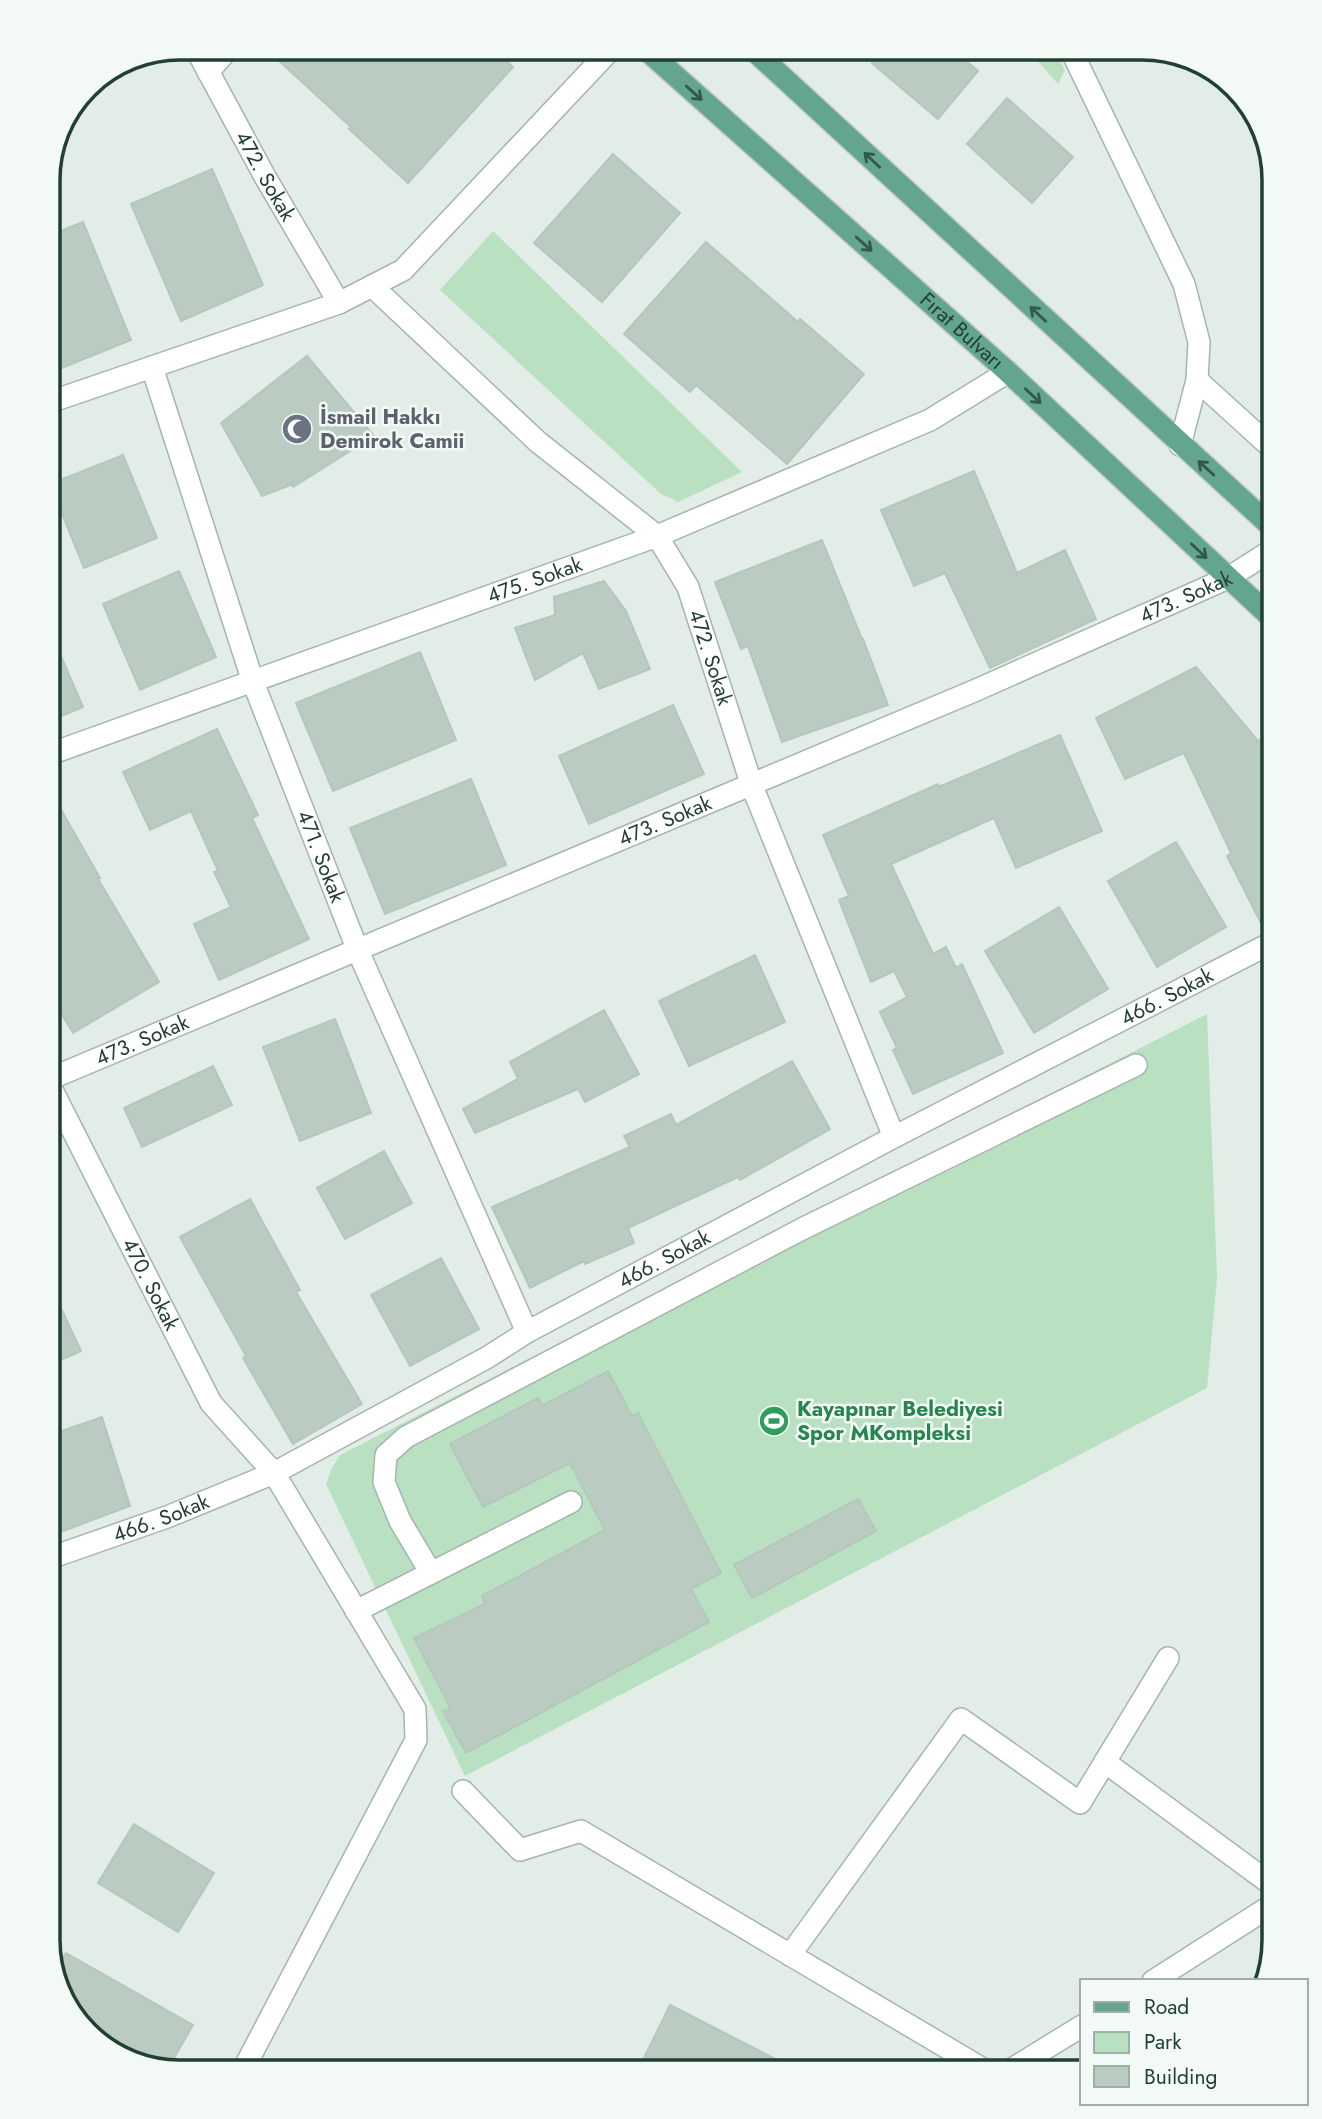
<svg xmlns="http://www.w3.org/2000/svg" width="1322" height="2119" viewBox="0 0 1322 2119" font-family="Jost,sans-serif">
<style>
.green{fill:#b9e0c0}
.building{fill:#bacbc2;stroke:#b4c7bd;stroke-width:2}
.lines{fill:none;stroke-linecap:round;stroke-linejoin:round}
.minor-casing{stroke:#a4b5ae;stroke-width:24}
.major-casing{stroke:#c1c9c6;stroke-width:24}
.minor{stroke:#fff;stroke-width:21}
.major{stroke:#63a58e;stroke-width:21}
.oneway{stroke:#32584a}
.labels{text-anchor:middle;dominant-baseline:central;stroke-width:5;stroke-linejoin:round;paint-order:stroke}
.street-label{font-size:21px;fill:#213f34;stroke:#f3f9f5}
.worship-label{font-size:21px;font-weight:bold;fill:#5b616d;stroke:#f3f9f5;text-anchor:start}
.leisure-label{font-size:21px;font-weight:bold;fill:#27864d;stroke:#f3f9f5;text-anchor:start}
.rim{fill:none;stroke:#213f34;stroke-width:3.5}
</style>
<rect width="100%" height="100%" fill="#e2ede7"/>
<!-- green -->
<path class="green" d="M1026,48H1053L1065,70L1058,84Z
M493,231L742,472L678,502L661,494L440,290Z
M1207,1014L1217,1278L1207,1388L465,1776L326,1484L332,1468L340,1455Z"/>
<!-- building -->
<path class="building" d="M264,47H491L513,67L408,183L349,129L351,127Z
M885,47H949L978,71L938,119L872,63Z
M1007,98L1073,157L1032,203L967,144Z
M613,154L680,213L602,302L534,243Z
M212,169L263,285L181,321L131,204Z
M83,222L131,340L52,372L47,361L48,236Z
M706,242L798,322L800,319L864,374L787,464L696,385L690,392L624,334Z
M307,356L374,436L293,487V484L262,496L221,423Z
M123,455L157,538L84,568L50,484Z
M974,471L1017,573L1065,550L1096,619L990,668L945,573L914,586L881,510Z
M822,540L862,639H863L888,705L782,742L748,646L741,649L715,582Z
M179,571L216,657L140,690L103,604Z
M604,581L626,611L650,669L599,689L583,653L535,680L515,628L555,615L554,597Z
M47,624L83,707L47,722Z
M420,652L456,740L333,791L296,703Z
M1196,667L1258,741L1261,739L1275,752V928L1265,931L1227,856L1231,853L1184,753L1125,779L1096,718Z
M673,705L704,774L589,824L559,756Z
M217,729L258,815L252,818L309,939L219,980L194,924L231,907L214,872L218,871L191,811L150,830L123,772Z
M1060,735L1102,831L1016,868L994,818L891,864L933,954L946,947L956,968L962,964L1003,1053L913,1094L893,1050L897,1048L880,1012L907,997L894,971L871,982L839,900L849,896L823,835L938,784L939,787Z
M471,779L506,865L385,914L350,828Z
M47,785L100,878L98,879L159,982L73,1033L47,990Z
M1176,842L1226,927L1157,967L1108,881Z
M1059,907L1108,989L1034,1033L985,951Z
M755,955L785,1022L689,1066L659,1001Z
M604,1010L639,1074L585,1102L578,1089L475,1133L463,1109L518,1079L510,1062Z
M335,1019L371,1113L300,1141L263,1047Z
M792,1061L830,1129L740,1180L738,1177L628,1228L634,1243L585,1264L584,1261L530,1288L492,1207L630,1147L624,1136L671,1114L676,1125Z
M213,1066L232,1105L142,1147L124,1108Z
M384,1151L412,1203L345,1239L317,1188Z
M250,1199L300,1290L296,1292L362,1404L293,1444L243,1358L246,1356L180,1237Z
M441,1258L479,1329L410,1366L371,1295Z
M47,1278L81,1351L47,1366Z
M608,1371L632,1416L638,1413L721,1573L691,1589L709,1622L466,1753L443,1711L451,1709L414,1638L485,1604L482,1596L605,1530L570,1463L483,1507L450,1444L538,1398L542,1406Z
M102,1417L130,1506L47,1537V1436Z
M858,1499L876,1531L752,1598L734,1565Z
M134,1824L214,1873L178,1932L98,1883Z
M66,1953L193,2025L167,2070L106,2050L61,1998L55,1973Z
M670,2005L801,2072H637Z"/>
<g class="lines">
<!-- minor casing -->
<g class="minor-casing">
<g id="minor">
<path id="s1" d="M195,47L264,175L339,303"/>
<path d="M1070,48L1184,284L1199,342L1197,380L1180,445"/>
<path d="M208,72L230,47"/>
<path id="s2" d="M372,286L538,442L657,536L688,587L752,786L894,1137"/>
<path id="s3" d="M152,367L253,682L358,951L527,1332"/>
<path d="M1197,380L1275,451"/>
<path d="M47,403L339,303L403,270L613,47"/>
<path id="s4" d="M47,755L657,536L930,420L1008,372"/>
<path id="s5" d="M47,1080L974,691L1228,578L1275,548"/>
<path id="s6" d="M47,1080L211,1403L274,1473L415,1709L416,1740L242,2072"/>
<path id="s7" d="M47,1559L167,1517L274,1473L488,1357L527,1332L894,1137L1275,941"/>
<path d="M431,1573L400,1521L384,1482L386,1455L406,1437L802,1229L1136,1065"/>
<path d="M356,1611L571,1502"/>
<path d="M1105,1762L1275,1887"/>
<path d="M463,1791L520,1850L581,1831L988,2072"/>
<path d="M790,1955L961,1719L1080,1803L1168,1658"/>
<path d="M1153,1981L1275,1903"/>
<path d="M1007,2072L1082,2026"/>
</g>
</g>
<!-- major casing -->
<g class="major-casing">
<g id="major">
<path id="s8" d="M643,47L1008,372L1275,621"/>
<path d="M750,47L1275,530"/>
</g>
</g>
<!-- minor -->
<use href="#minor" class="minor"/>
<!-- major -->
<use href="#major" class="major"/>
</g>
<!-- one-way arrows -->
<defs><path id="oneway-shaft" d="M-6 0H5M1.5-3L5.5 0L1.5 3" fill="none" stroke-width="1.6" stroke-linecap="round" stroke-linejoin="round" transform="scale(1.75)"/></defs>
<g class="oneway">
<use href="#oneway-shaft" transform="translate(694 93) rotate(42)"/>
<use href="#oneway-shaft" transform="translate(872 160) rotate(-137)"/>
<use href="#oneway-shaft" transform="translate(864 244) rotate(42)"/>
<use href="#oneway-shaft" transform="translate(1038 314) rotate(-137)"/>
<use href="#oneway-shaft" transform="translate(1033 396) rotate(43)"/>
<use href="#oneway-shaft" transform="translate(1206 468) rotate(-138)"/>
<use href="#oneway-shaft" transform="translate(1199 551) rotate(43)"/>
</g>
<!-- icons -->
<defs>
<g id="mosque-disc" transform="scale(1.575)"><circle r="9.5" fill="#6b7280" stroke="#f3f9f5"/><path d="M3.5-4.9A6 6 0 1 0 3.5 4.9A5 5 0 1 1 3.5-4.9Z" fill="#fff"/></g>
<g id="stadium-disc" transform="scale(1.575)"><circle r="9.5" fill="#2e9e5b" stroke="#f3f9f5"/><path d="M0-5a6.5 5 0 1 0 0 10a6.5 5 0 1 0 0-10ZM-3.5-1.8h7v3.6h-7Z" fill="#fff"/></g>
</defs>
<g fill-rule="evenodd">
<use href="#mosque-disc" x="297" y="429"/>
<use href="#stadium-disc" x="774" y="1421"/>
</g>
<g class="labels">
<!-- street labels -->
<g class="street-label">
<text stroke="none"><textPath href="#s1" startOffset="147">472. Sokak</textPath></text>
<text stroke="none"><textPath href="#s8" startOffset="427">Fırat Bulvarı</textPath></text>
<text stroke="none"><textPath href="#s4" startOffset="518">475. Sokak</textPath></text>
<text stroke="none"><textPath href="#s5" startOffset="1237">473. Sokak</textPath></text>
<text stroke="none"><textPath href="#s2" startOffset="513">472. Sokak</textPath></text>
<text stroke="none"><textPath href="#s5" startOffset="670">473. Sokak</textPath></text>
<text stroke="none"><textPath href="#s3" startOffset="518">471. Sokak</textPath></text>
<text stroke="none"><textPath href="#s7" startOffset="1255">466. Sokak</textPath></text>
<text stroke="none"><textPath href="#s5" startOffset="103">473. Sokak</textPath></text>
<text stroke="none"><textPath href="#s7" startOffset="688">466. Sokak</textPath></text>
<text stroke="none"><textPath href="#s6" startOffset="229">470. Sokak</textPath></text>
<text stroke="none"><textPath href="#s7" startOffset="121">466. Sokak</textPath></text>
</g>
<!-- worship labels -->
<g class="worship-label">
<text x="320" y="417">İsmail Hakkı<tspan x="320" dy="24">Demirok Camii</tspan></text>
</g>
<!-- leisure labels -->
<g class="leisure-label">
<text x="797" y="1409">Kayapınar Belediyesi<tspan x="797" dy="24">Spor MKompleksi</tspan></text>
</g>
</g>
<!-- crop -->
<path d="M0 0H1322V2119H0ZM180 60H1142A120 120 0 0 1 1262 180V1940A120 120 0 0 1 1142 2060H180A120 120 0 0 1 60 1940V180A120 120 0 0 1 180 60Z" fill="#f3f9f5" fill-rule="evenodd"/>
<path class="rim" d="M180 60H1142A120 120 0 0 1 1262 180V1940A120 120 0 0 1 1142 2060H180A120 120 0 0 1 60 1940V180A120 120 0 0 1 180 60Z"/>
<!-- legend -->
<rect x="1080" y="1979" width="228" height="126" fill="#f3f9f5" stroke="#9fafa8" stroke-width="2"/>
<rect x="1094" y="2002" width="35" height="10" fill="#63a58e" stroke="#9fafa8" stroke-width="2"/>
<text x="1144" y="2014" font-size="21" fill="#213f34">Road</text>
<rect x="1094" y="2032" width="35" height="21" fill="#b9e0c0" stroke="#9fafa8" stroke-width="2"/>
<text x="1144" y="2049" font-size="21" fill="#213f34">Park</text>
<rect x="1094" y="2066" width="35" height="21" fill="#bacbc2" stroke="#9fafa8" stroke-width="2"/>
<text x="1144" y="2084" font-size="21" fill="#213f34">Building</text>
</svg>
